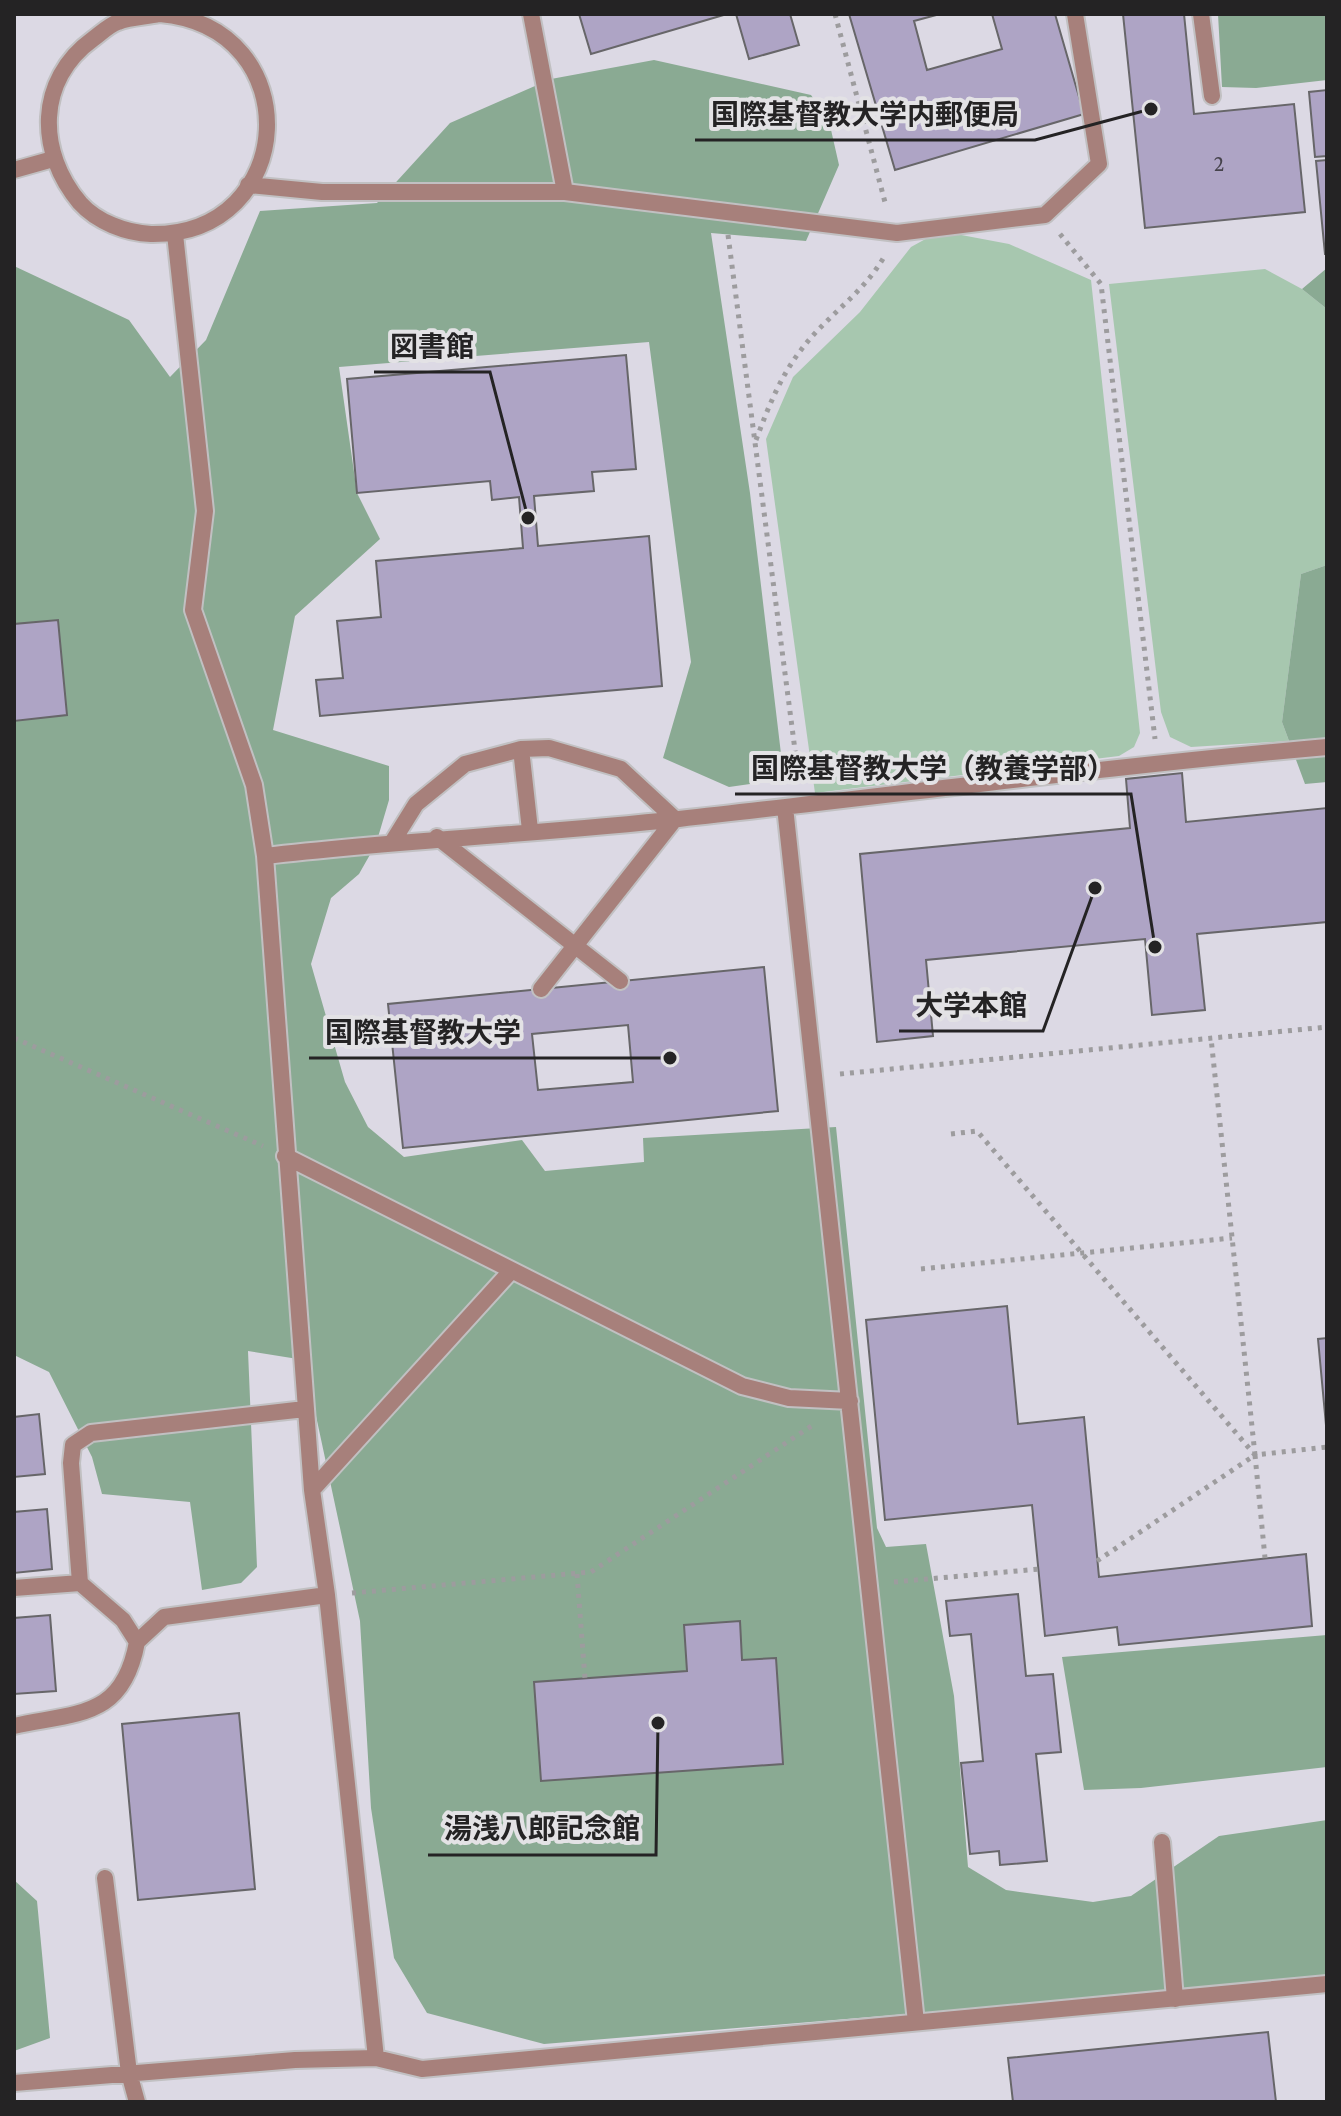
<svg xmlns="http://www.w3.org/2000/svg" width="1341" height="2116" viewBox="0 0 1341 2116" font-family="'Crimson Pro','Noto Sans JP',serif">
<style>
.built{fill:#dcd9e4}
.green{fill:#a7c7af}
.forest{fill:#8aaa93}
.building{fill:#aea4c5;stroke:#676669;stroke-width:2;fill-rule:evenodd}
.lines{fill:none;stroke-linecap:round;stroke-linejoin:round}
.service-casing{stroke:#c1c0c2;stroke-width:20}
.path{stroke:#9d9c9e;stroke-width:5;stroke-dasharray:4 6;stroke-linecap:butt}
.service{stroke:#a7807b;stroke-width:16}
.labels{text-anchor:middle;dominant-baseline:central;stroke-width:8;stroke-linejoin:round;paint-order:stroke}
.number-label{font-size:22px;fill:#46434c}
.leader{fill:none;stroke:#242324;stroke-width:3}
.callout-dot{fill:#242324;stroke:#e3e2e5;stroke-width:3}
.callout-label{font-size:28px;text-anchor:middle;font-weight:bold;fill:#242324;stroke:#e3e2e5;stroke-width:8;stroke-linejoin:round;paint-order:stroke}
</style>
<rect width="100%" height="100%" fill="#e3e2e5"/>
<!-- built -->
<path class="built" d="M14,14H1327V2102H14Z"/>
<!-- green -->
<path class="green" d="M940,231L1009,244L1091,280L1140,733L1134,747L1119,756L815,793L766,439L793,377L860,312L911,247Z
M1265,269L1302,289L1327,309V565L1301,574L1282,722L1289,741L1191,747L1170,737L1161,712L1109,284Z"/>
<!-- forest -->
<path class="forest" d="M1218,14H1327V80L1256,88L1222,87Z
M654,60L811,95L829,121L839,165L806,241L711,233L750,493L784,779L729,787L663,758L691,662L649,342L339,367L357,493L380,539L295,616L273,730L389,766V800L376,844L359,874L331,898L311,964L345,1082L368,1127L404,1157L522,1140L545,1171L644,1162L643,1138L836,1127L877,1528L886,1547L926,1544L954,1696L968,1867L1006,1890L1093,1902L1131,1896L1219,1836L1327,1820V1979L544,2044L427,2013L394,1958L371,1808L360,1621L304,1360L248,1351L257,1567L241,1583L202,1590L190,1502L102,1494L92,1457L49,1372L14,1355V266L129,320L170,377L206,340L260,211L377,203L450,123L551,79Z
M1327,268V309L1302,289Z
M1327,565V782L1305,784L1282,722L1301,574Z
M1327,1635V1767L1141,1788L1084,1790L1062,1657Z
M14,1880L37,1901L50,2038L14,2051Z"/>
<!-- building -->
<path class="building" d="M579,14H727L591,54Z
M736,14H790L799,45L749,59Z
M849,14H940L914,21L927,70L1002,49L992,14H1055L1084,114L895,170Z
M1123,14H1184L1194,114L1294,104L1305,212L1145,228Z
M1327,90V156L1315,157L1309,92Z
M1327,160V254H1325L1316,161Z
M626,355L636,469L592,472L594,491L534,496L538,546L649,536L662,686L320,716L316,680L343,678L337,621L381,617L376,561L523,548L519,497L492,500L490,481L357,493L347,379Z
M58,620L67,715L14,721V624Z
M1182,773L1186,822L1327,808V922L1197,934L1205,1010L1152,1015L1145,939L926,960L933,1036L877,1042L860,854L1130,828L1126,779Z
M764,967L778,1111L403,1148L388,1004ZM628,1025L633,1082L538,1090L532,1034Z
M1007,1306L1018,1424L1084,1417L1099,1577L1306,1554L1312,1626L1119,1645L1117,1627L1045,1636L1032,1505L885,1520L866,1320Z
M1327,1338V1436L1318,1339Z
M39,1414L45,1474L14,1477V1417Z
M47,1509L52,1569L14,1573V1512Z
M1018,1594L1026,1676L1053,1674L1061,1752L1036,1754L1047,1861L1000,1865L999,1851L970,1854L961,1763L983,1761L971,1634L950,1636L946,1601Z
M50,1615L56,1691L14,1694V1618Z
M740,1621L742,1660L776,1658L783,1764L541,1781L534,1682L687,1671L684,1625Z
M239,1713L255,1889L138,1900L122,1724Z
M1268,2032L1276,2102H1013L1008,2058Z"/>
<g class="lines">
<!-- service casing -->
<g class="service-casing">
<path id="service" d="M159,14C146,17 130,17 118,22C109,25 100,34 93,39C36,80 37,152 80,203C97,222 126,233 151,234C299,236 309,27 160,14
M531,14L565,192
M1201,14L1212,96
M14,170L53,159
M248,185L322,192H565L897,233L1045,215L1099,164L1075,14
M175,234L205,511L193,610L254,785L265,856L312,1490L327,1595L376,2058
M521,749L530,830
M785,807L916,2022
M437,837L620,981
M393,841L416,804L465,764L521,749L549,748L621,769L675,819L541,989
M265,856C403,840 541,834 679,819C895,795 1111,766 1327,747
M285,1156L742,1386L789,1398L850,1401
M312,1490L511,1271
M14,1588L80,1583L71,1463L73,1445L91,1433L305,1409
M137,1642L164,1617L327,1595
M14,1726C79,1712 123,1718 137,1642L123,1620L80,1583
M1162,1842L1175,1999
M105,1878L129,2073L137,2102
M14,2083L295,2060L376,2058L422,2069L1327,1984"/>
</g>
<!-- path -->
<path class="path" d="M835,14L886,206
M1060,234L1101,284L1155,739
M728,235L799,781
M756,440C768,408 780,377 801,350C826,316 862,295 884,257
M14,1038L263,1146
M840,1074L1327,1027
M951,1134L977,1131L1255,1455L1327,1447
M921,1269L1232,1238
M1255,1455L1265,1558
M1097,1561L1255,1455L1211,1038
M577,1574L585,1679
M894,1582L1039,1569
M352,1593L591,1572L813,1425"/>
<!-- service -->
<use href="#service" class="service"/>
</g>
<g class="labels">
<!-- number labels -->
<g class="number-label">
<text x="1219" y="163">2</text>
</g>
</g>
<!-- callouts -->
<path class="leader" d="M1151 109L1035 140H695M528 518L490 372H374M1155 947L1131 794H735M1095 888L1043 1031H899M670 1058L537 1058H309M658 1723L656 1855H428"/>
<g class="callout-dot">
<circle cx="1151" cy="109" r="8"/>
<circle cx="528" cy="518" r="8"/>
<circle cx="1155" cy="947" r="8"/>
<circle cx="1095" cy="888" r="8"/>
<circle cx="670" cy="1058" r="8"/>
<circle cx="658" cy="1723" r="8"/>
</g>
<g class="callout-label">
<text x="865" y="124">国際基督教大学内郵便局</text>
<text x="432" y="356">図書館</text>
<text x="933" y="778">国際基督教大学（教養学部）</text>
<text x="971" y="1015">大学本館</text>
<text x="423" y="1042">国際基督教大学</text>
<text x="542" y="1838">湯浅八郎記念館</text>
</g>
<!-- border -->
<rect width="1341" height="2116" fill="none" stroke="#242324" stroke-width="32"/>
</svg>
